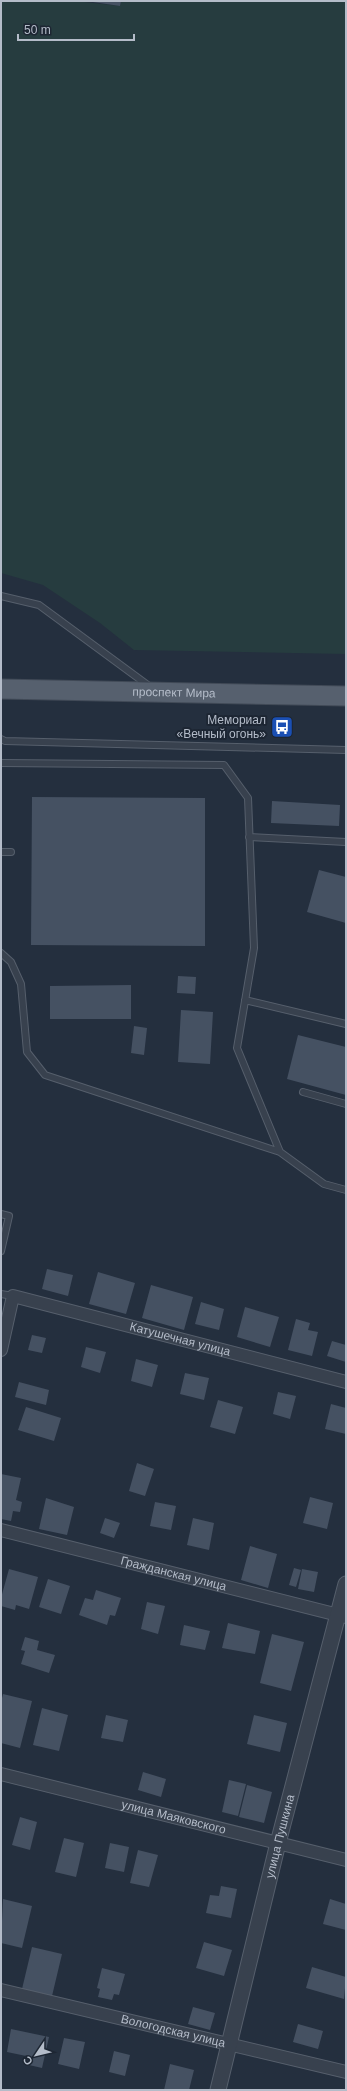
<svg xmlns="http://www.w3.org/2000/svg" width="347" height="2091" viewBox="0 0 347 2091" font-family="Arial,sans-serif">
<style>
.green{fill:#263c3f}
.building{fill:#455162}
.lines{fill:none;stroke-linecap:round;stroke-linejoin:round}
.service-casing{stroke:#565f6c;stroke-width:8}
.minor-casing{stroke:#565f6c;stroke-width:14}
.tertiary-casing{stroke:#565f6c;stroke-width:17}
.primary-casing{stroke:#414a57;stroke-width:21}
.service{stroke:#38414e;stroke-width:6}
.minor{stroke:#38414e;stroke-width:12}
.tertiary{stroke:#38414e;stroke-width:15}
.primary{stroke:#56606e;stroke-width:19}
.labels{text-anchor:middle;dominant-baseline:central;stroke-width:4;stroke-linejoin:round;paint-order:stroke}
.street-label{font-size:12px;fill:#b4bcc9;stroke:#1d2633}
.poi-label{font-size:12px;fill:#b4bcc9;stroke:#1d2633;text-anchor:end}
</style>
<rect width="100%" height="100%" fill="#242f3e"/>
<!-- green -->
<path class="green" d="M1,1H76L120,6L121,1H346V654L134,650L100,623L43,585L1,573Z"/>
<!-- building -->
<path class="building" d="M86,1H121L120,6Z
M32,797L205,798V946L31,945Z
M272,801L340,805L339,826L271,823Z
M319,870L346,877V923L307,912Z
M178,976L196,977L195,994L177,993Z
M131,985V1019H50V986Z
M181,1010L213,1012L210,1064L178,1062Z
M134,1026L147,1028L144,1055L131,1053Z
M298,1035L346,1047V1095L287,1079Z
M47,1269L73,1275L68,1296L42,1289Z
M98,1272L135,1283L126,1314L89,1304Z
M151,1285L193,1297L184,1330L142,1318Z
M201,1302L224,1309L219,1330L195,1324Z
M245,1307L279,1317L270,1347L237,1337Z
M296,1319L310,1323L308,1330L318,1332L312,1356L288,1350Z
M32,1335L46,1338L42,1353L28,1350Z
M332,1341L346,1345V1362L327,1356Z
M86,1347L106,1352L100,1373L81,1367Z
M136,1359L158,1365L152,1387L131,1381Z
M185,1373L209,1378L204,1400L180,1394Z
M19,1382L49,1390L46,1405L15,1397Z
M278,1392L296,1396L290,1419L273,1414Z
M218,1400L243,1407L235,1434L210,1427Z
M331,1404L346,1408V1434L325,1429Z
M26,1407L61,1418L54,1441L18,1430Z
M137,1463L154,1469L145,1496L129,1491Z
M1,1474L21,1478L16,1500L22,1502L20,1512L13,1511L11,1521L1,1519Z
M310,1497L333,1503L327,1529L303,1523Z
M46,1498L74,1507L67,1535L39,1529Z
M155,1502L176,1506L171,1530L150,1526Z
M105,1518L120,1523L114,1538L100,1533Z
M193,1518L214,1523L209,1550L187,1545Z
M250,1546L277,1554L268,1588L241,1580Z
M294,1568L301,1570L296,1587L289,1585Z
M9,1569L38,1577L29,1609L16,1605L15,1610L1,1606V1598Z
M302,1569L318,1572L314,1592L298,1589Z
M48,1579L70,1586L61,1614L39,1607Z
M96,1590L121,1598L115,1616L110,1615L107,1625L79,1615L85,1598L93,1600Z
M147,1602L165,1606L158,1634L141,1629Z
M228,1623L260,1631L255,1654L222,1648Z
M184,1625L210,1631L205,1650L180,1645Z
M272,1634L304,1642L291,1691L260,1683Z
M25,1637L39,1641L37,1650L55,1655L49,1673L21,1664L25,1651L21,1650Z
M3,1694L32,1701L20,1748L1,1743V1702Z
M42,1708L68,1715L59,1751L33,1745Z
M106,1715L128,1720L123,1742L101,1738Z
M254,1715L287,1723L280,1752L247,1744Z
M143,1772L166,1779L161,1797L138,1790Z
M229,1780L246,1784L238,1816L222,1812Z
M247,1785L272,1792L264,1823L239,1817Z
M20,1817L37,1822L30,1850L12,1845Z
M64,1838L84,1843L76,1877L55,1872Z
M110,1843L129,1847L124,1872L105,1868Z
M138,1850L158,1855L149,1887L130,1883Z
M221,1886L237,1889L231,1918L206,1913L210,1895L219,1896Z
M3,1899L32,1906L22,1948L1,1943Z
M330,1899L346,1904V1930L323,1924Z
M204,1942L232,1950L224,1976L196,1968Z
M32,1947L62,1954L52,1996L22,1989Z
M312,1967L346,1977L344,1999L306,1988Z
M102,1968L125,1974L119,1995L114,1994L112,2000L98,1997L100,1989L97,1988Z
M193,2007L215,2013L210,2030L188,2024Z
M298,2024L323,2031L318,2049L293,2042Z
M11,2029L49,2037L42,2068L29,2065L31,2057L7,2052Z
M64,2038L85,2042L79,2069L58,2064Z
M114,2051L130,2055L125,2076L109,2072Z
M170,2064L194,2070L189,2090H164Z"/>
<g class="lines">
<!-- service casing -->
<g class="service-casing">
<path id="service" d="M1,596L39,605L149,686
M1,739L5,741L346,750
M1,763L224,765L248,798L254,948L237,1048L280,1152
M249,837L346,842
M1,852H11
M1,953L11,962L21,984L27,1052L45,1075L280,1152L324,1184L346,1190
M245,1000L346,1024
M303,1092L346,1104
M1,1214L9,1216L1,1251
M1,1294L13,1296"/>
</g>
<!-- minor casing -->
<g class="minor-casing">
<g id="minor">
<path id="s1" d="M1,1350L13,1296L346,1382"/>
<path id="s2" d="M1,1530L346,1617"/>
<path id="s3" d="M1,1774L346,1860"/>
<path id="s4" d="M1,1990L346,2072"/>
</g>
</g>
<!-- tertiary casing -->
<g class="tertiary-casing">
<g id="tertiary">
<path id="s5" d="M218,2090L278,1843L346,1584"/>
</g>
</g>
<!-- primary casing -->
<g class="primary-casing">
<g id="primary">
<path id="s6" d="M1,689L346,696"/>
</g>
</g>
<!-- service -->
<use href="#service" class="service"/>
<!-- minor -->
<use href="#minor" class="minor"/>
<!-- tertiary -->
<use href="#tertiary" class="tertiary"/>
<!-- primary -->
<use href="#primary" class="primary"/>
</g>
<!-- icons -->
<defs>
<g id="bus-square" transform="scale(1.15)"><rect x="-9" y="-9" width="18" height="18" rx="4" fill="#1a4fb4" stroke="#1d2633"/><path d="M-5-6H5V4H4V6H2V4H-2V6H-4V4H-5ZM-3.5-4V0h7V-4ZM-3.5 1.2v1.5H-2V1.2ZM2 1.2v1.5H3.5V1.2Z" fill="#fff"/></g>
</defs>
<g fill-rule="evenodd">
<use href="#bus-square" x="282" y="727"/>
</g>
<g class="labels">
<!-- street labels -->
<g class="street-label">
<text stroke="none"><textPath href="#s6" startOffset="173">проспект Мира</textPath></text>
<text stroke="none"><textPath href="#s1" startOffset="228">Катушечная улица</textPath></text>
<text stroke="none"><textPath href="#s2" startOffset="178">Гражданская улица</textPath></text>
<text stroke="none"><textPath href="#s3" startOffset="178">улица Маяковского</textPath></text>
<text stroke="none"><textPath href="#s5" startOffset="261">улица Пушкина</textPath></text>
<text stroke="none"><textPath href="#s4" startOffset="177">Вологодская улица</textPath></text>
</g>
<!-- poi labels -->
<g class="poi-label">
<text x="266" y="720">Мемориал<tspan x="266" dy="14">«Вечный огонь»</tspan></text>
</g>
</g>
<!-- border -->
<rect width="347" height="2091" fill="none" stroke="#b4bcc9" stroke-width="4"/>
<!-- north arrow -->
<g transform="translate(36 2055) rotate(235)" stroke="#1d2633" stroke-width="3" paint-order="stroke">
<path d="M0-3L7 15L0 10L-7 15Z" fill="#b4bcc9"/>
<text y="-6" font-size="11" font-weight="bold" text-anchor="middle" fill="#b4bcc9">С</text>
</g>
<!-- scale -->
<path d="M18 34v6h116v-6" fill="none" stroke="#b4bcc9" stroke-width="2"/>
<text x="24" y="34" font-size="12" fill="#b4bcc9" stroke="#1d2633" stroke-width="3" paint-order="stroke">50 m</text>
</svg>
